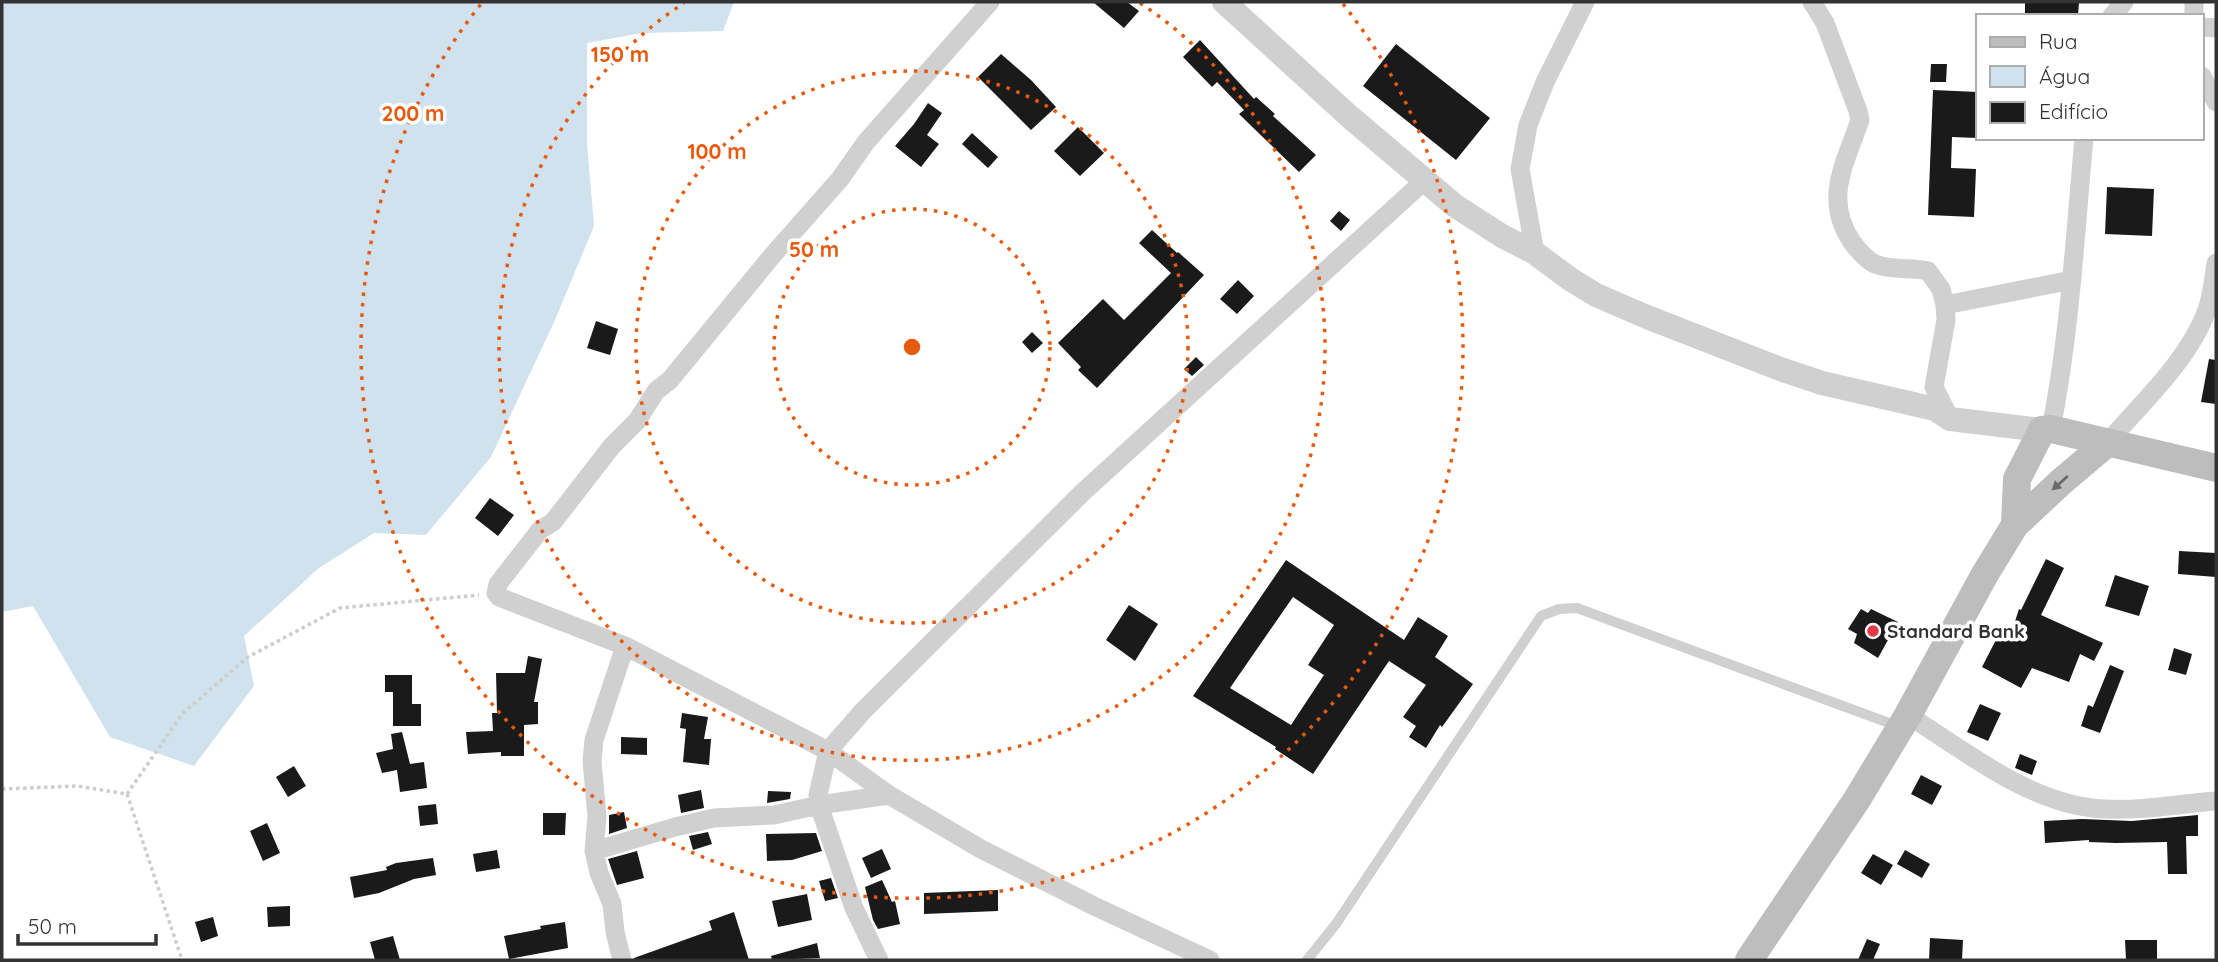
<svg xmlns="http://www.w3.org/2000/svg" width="2218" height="962" viewBox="0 0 2218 962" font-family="Quicksand,sans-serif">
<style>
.water{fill:#cfe2ee}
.building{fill:#1a1a1a;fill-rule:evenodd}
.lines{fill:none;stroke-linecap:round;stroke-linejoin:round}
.path{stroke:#cdcdcd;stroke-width:3.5;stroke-dasharray:3.5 3.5;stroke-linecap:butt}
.service{stroke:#d0d0d0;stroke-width:10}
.minor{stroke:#d0d0d0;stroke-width:19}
.tertiary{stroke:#d0d0d0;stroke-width:24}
.secondary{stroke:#bdbdbd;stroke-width:28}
.oneway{fill:#6a6a6a}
.ring{fill:none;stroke:#e8590c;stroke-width:3.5;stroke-dasharray:3.5 7}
.poi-dot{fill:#e63946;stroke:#fff;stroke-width:2.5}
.labels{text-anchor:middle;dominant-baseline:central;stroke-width:7;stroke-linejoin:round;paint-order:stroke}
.poi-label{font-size:19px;font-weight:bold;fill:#333;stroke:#fff;text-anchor:start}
.centre{fill:#e8590c;stroke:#fff;stroke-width:3.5}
.ring-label{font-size:21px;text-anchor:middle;font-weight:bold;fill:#e8590c;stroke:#fff;stroke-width:7;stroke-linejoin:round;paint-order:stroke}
</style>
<rect width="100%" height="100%" fill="#fff"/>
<!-- water -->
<path class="water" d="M2,2H734L723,31L642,33L587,43V143L594,226L555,320L491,457L426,535L374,533L319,568L244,636L254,686L194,766L110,737L33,606L2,612Z"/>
<!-- building -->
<path class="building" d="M1093,2H1127L1139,11L1124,28Z
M2025,2H2079L2078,16H2025Z
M1200,40L1254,99L1256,97L1275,114L1273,116L1316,155L1299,172L1239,114L1244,110L1217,82L1212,87L1183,57Z
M1396,44L1490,118L1456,160L1363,86Z
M1001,54L1031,80L1056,107L1031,130L978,77Z
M1931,64H1947L1946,82H1930Z
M1933,90L1978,92L1977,138L1952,137L1951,168L1976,169L1974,217L1928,215Z
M928,103L942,113L927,135L939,144L921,167L895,146L914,124Z
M1078,127L1104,153L1080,176L1054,151Z
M972,133L998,157L988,168L962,144Z
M2107,187L2154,189L2152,236L2105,234Z
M1339,211L1350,220L1341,231L1330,221Z
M1152,230L1177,253L1178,252L1204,275L1097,388L1078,370L1081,367L1058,343L1103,299L1124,320L1171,273L1139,243Z
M1238,280L1254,296L1237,314L1220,299Z
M596,321L618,329L610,355L587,348Z
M1032,332L1043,343L1032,353L1022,342Z
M1196,357L1204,365L1192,376L1184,369Z
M2209,359L2216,360V404L2201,402Z
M490,498L514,515L498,536L475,518Z
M2179,551L2216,553V577L2178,574Z
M2046,559L2064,568L2041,615L2103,643L2094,661L2080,654L2069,682L2032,668L2021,688L1982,667L2000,632L2010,637L2019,609L2021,610Z
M1286,560L1404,640L1418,617L1448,636L1435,657L1473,684L1442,727L1440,725L1426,748L1409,737L1416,726L1403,717L1426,685L1389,661L1313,774L1275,749L1276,747L1193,696ZM1293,597L1334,625L1308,665L1324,675L1291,725L1230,688Z
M2115,575L2149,586L2139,616L2105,606Z
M1129,605L1158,624L1135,661L1106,640Z
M1861,609L1868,613L1871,609L1898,622L1878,658L1854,643L1857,634L1848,629Z
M2174,648L2192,654L2186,675L2168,670Z
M528,656L542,659L534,702H538V724L524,725V756H501V752L468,754L466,732L493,731L492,713H497L496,673H525Z
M2110,665L2124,671L2100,733L2081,726L2088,705L2093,707Z
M385,675H412V704H421V726H393V692H385Z
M1980,704L2001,713L1988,741L1967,732Z
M682,713L708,717L704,739H711L709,765L683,762L686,729L680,728Z
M402,732L410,764L424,762L427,788L400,792L397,770L382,773L376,753L393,749L391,734Z
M621,737L647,738V755L621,754Z
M2020,754L2037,761L2032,775L2015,768Z
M294,766L306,786L288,797L276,777Z
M1921,775L1942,786L1932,805L1911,794Z
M701,790L704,808L681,813L678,795Z
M768,791L791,792L790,799L767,803Z
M436,804L438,824L420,826L418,806Z
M624,812L627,828L609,834V815Z
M543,813H566L565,835H543Z
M2198,815V836H2186L2187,874H2168L2167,842L2116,843L2089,842V840L2045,843L2044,821L2082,819L2132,821Z
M267,823L280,853L263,861L250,831Z
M708,832L712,844L693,850L689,836Z
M816,833L822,851L792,860L767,861L766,834Z
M882,849L891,869L871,878L862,858Z
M497,850L500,868L476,872L473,854Z
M1905,850L1930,864L1922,878L1897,864Z
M637,851L644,878L617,885L608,859Z
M1873,854L1893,865L1881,885L1861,873Z
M433,858L436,875L414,879L379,893L354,898L350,877L387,870L386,867L396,863Z
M831,878L838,898L825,901L819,881Z
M882,880L892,902L895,901L900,924L878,929L873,920L865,887Z
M998,890V911L924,914V893Z
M807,894L812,920L778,927L772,901Z
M290,906V926L268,927L267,907Z
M734,912L749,960H634V958L712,930L709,921Z
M213,917L218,936L201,942L195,922Z
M565,922L568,948L509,959L504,936L541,929L540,926Z
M393,936L400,960H375L370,942Z
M1930,938L1963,940L1962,960H1929Z
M1867,939L1880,944L1873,960H1858Z
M2125,940H2157V960H2126Z
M817,943L820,958L772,960L771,956Z"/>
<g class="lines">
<!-- path -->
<path class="path" d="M2,789L77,786L127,794
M127,794L183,713L248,657L340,608L479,595
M127,794L182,960"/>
<!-- service -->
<path class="service" d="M1307,960L1336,924L1541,616L1559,609L1577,608L1900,727"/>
<!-- minor -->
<path class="minor" d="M990,2L866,142L840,179L772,256L670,380L656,391L637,421L612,446L553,522L540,530L498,584L496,593L499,597L625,646L828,751L889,795L981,849L1094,906L1210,960
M1812,2L1825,23L1858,111L1860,120C1845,164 1823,199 1852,242C1858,250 1866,260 1875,264C1892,271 1911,267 1928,271L1941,289L1945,305L1946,320L1934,387L1950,419
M2112,16L2124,2
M2194,16V2
M2202,27L2216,28
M2202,76L2216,102
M1535,253L1520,169L1528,125L1545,82L1585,2
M1945,305L2072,280
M2051,429C2070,333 2075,236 2084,138
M2107,443C2141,404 2189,360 2207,310C2212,295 2214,279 2216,263
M1908,715C1966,752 2033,806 2104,809C2141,811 2179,804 2216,801
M594,851L675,827L714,818L774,815L819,805L889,795
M622,960L615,932L612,904L599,873L594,851L597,816L592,761L594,740L625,646
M879,960L854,908L819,805L818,795L828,751L862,712L1082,493L1424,181"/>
<!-- tertiary -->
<path class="tertiary" d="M1224,2L1350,117L1454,205L1502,236L1535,253L1570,279L1596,295L1647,317L1783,370L1822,383L1935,409L1950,419L2042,430"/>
<!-- secondary -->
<path class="secondary" d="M2015,525L2017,479L2042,430L2051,429L2216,468
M1749,960L1856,801L1908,715L1985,574L2015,525L2061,482L2107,443"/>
</g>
<!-- one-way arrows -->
<defs><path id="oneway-solid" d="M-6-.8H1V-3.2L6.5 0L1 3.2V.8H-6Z" transform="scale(1.75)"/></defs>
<use class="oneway" href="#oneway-solid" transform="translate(2060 483) rotate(138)"/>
<!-- distance rings -->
<g class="ring">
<circle cx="912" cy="347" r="138"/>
<circle cx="912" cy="347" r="276"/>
<path d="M1140 3A413 413 0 1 1 684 3"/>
<path d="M1343 4A551 551 0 1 1 481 4"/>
</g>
<!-- markers -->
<circle class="poi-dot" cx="1873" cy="631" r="7"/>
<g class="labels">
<!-- poi labels -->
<g class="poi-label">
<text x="1887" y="631">Standard Bank</text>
</g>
</g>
<circle cx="912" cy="347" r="10" class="centre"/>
<g class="ring-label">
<text x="620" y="62">150 m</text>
<text x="413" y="121">200 m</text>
<text x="717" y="159">100 m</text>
<text x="814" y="257">50 m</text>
</g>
<!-- border -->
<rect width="2218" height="962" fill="none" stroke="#333333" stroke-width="7"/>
<!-- legend -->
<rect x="1976" y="14" width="228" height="126" fill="#ffffff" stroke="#adadad" stroke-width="2"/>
<rect x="1990" y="37" width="35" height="10" fill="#bdbdbd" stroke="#adadad" stroke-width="2"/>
<text x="2039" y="49" font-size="21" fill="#333333">Rua</text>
<rect x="1990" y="66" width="35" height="21" fill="#cfe2ee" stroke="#adadad" stroke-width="2"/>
<text x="2039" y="84" font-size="21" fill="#333333">Água</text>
<rect x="1990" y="102" width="35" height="21" fill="#1a1a1a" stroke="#adadad" stroke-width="2"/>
<text x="2039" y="119" font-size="21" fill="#333333">Edifício</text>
<!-- scale -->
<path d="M18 934v10h138v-10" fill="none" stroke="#333333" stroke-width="3.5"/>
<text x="28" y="934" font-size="21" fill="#333333" stroke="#ffffff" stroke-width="5" paint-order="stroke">50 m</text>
</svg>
